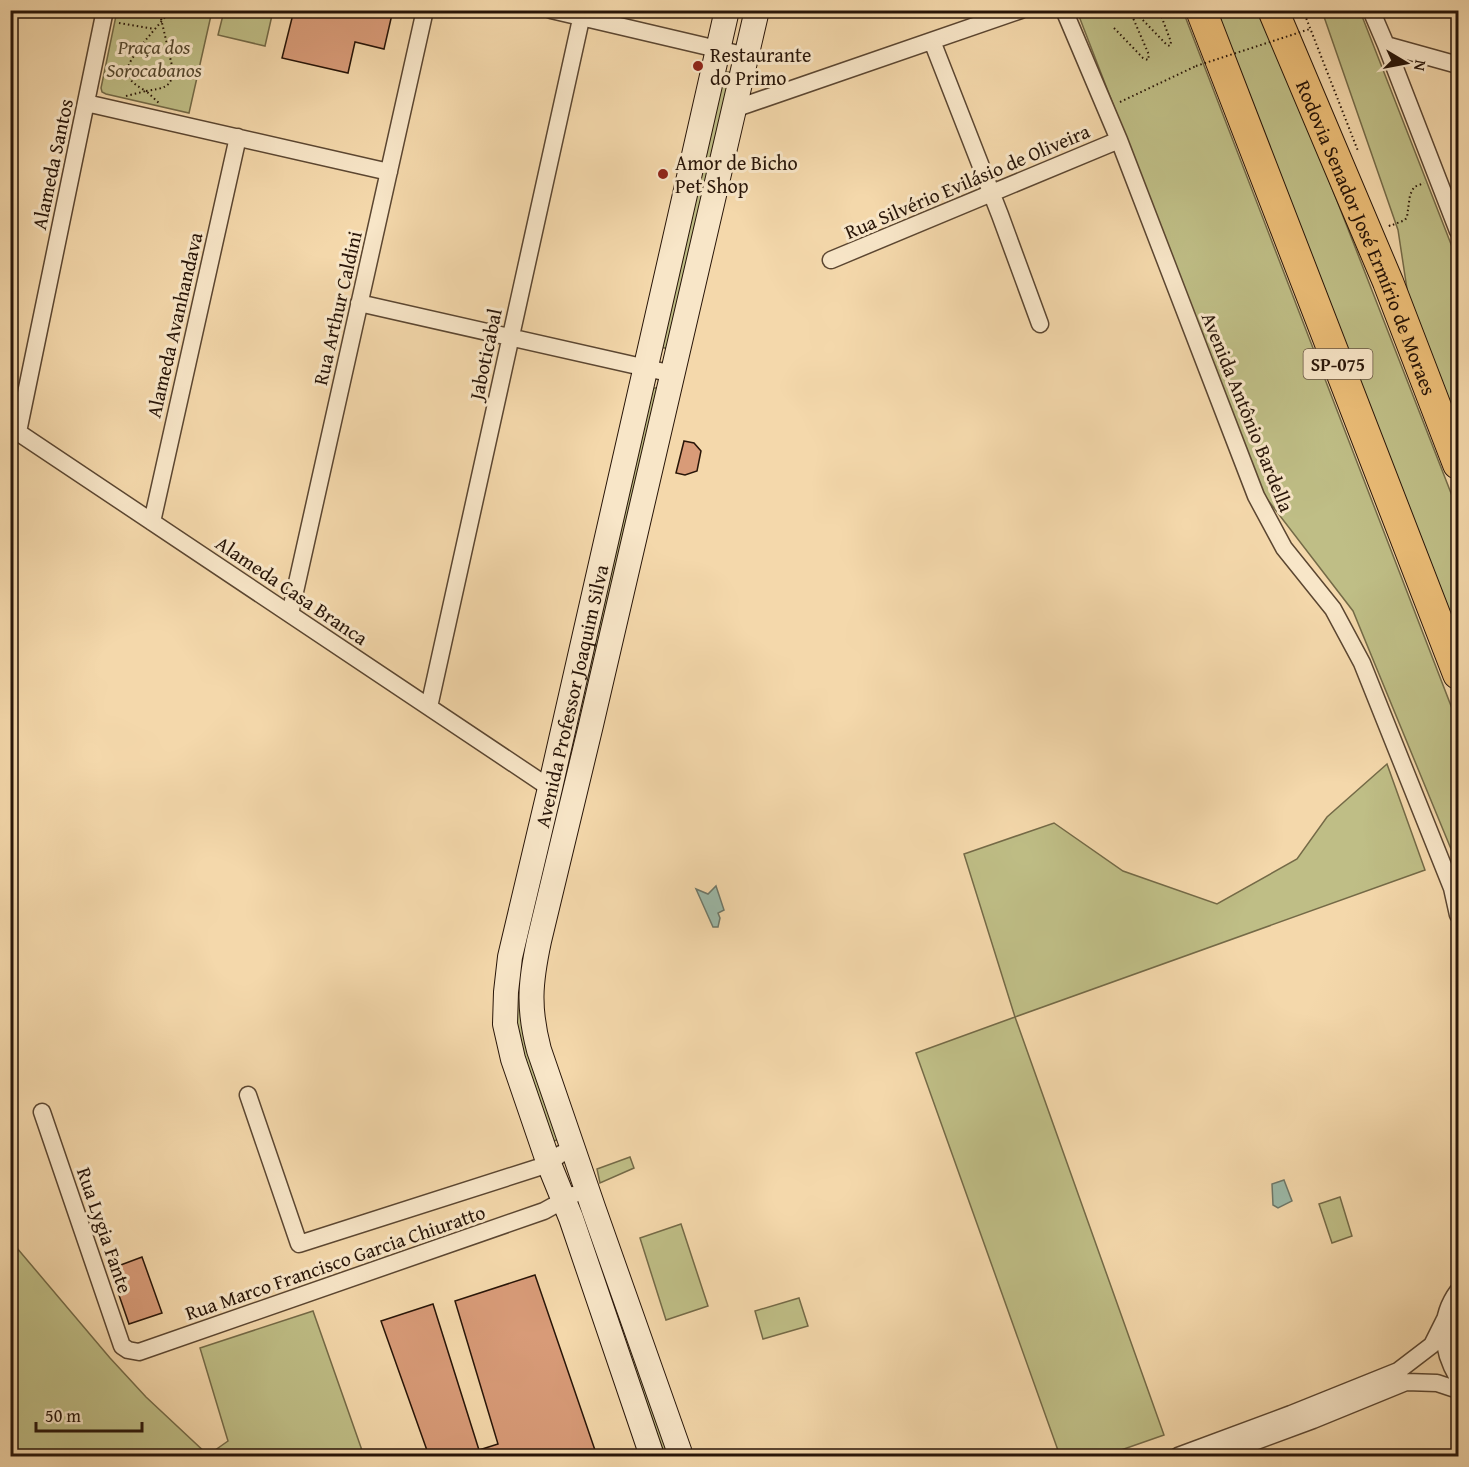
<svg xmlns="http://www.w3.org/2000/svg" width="1469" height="1467" viewBox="0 0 1469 1467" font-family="'Gentium Book Plus',serif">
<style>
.green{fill:#bfbe86;stroke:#746a47;stroke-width:1.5}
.water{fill:#9cbaa9;stroke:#6e7869;stroke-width:1.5}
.building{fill:#d89b78;stroke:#281508;stroke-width:1.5}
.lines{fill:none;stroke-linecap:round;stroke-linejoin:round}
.street-casing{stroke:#5b4631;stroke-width:19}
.secondary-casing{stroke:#281508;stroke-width:26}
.highway-casing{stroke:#281508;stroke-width:32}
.path{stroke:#281508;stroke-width:2;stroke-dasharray:1.5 3;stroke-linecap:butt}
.street{stroke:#f8e6c8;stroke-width:16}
.secondary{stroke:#f8e6c8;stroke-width:24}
.highway{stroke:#eabc76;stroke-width:30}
.path-bridge{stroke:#281508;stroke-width:2;stroke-dasharray:1.5 3;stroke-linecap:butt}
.poi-dot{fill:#8f2418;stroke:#f8e6c8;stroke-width:2}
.labels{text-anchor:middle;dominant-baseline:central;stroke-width:6;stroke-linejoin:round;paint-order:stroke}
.shield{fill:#f8e6c8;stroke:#665442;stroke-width:1.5}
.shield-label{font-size:18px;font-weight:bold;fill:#281508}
.park-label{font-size:20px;font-style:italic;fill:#55482e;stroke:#f8e6c8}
.poi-label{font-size:20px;fill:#281508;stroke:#f8e6c8;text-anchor:start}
.street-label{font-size:20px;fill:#281508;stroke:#f8e6c8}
</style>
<rect width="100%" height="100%" fill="#f4d8ab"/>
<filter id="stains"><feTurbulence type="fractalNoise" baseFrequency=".00333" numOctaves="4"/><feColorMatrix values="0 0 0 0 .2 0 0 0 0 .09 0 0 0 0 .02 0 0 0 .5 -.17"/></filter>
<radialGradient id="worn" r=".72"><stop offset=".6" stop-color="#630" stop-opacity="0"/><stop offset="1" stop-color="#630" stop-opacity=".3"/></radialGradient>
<!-- green -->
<path class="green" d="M117,11H212L189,113L106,94L102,92L101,88Z
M224,11H273L265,46L218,35Z
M1077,11H1183L1458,724V866L1353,611L1264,495Z
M1213,11H1263L1458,511V641Z
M1322,11H1360L1458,262V428L1409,302L1398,230Z
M723,72H732L668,348H664L659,345Z
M653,388H659L526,960L560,1140L549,1141L528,1072L512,1004L516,970Z
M1387,764L1425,870L1015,1017L1164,1435L1104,1456H1060L916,1053L1015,1017L964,854L1054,823L1123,871L1217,904L1297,859L1327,817Z
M630,1157L634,1168L600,1183L597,1169Z
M1340,1197L1352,1236L1332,1243L1319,1204Z
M577,1220L591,1223L671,1456H659Z
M681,1224L708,1306L666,1320L640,1238Z
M11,1241L110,1358L146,1397L208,1455L228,1441L200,1348L313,1311L364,1456H11Z
M799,1298L808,1326L763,1339L755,1311Z"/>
<!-- water -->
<path class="water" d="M716,886L724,910L718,913L720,918L718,927H713L696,889L708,894Z
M1284,1180L1292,1201L1278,1208L1273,1205L1272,1184Z"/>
<!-- building -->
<path class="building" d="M294,10H393L384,49L355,42L348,73L282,58Z
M684,441L694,443L701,451L697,471L685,475L676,473Z
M142,1257L162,1313L129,1324L110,1269Z
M535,1275L597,1456H429L381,1321L433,1304L479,1450L498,1444L455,1301Z"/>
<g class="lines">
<!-- street casing -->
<g class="street-casing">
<path id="street" d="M551,10L747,56
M1064,10L1119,140L1256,496L1284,548L1333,609L1362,663L1452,888L1458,915
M1371,10L1386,45L1458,231
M932,41L1000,215L1040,324
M1386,45L1458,65
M86,103L389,172
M734,109L1021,10
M831,260L1119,140
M359,303L673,374
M10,427L550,788
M18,432L105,10
M152,522L238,137
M290,614L425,10
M429,707L583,10
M248,1095L299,1244L549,1164C558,1156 562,1149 575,1155
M42,1112L122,1346L128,1350L139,1352L544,1211L573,1195
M1458,1291C1438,1318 1441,1350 1458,1378
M1178,1456L1291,1414L1398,1371L1432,1345L1445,1319
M1216,1456L1313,1420L1406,1382L1437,1383L1458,1390"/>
</g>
<!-- secondary casing -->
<g class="secondary-casing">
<g id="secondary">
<path id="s1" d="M652,1456L571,1218L549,1164L513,1059L505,1024L506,992L510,957L550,788L727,10"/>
<path d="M681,1456L594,1210L539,1050C528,1008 530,983 539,941L591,725L757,10"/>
</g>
</g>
<!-- highway casing -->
<g class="highway-casing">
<g id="highway">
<path d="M1201,10L1458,674"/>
<path id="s2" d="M1273,10L1388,282L1458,464"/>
</g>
</g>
<!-- path -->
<path class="path" d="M159,10L173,70C172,89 162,88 146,91C139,87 128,81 127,72C126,59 162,22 171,10
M1303,10L1358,151
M119,23L154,29
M1114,28L1143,58L1148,60L1149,55L1133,18L1134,14H1137L1167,45L1170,46L1171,42L1159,10
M126,96L146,91L159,103
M1120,102L1196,66
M1389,225L1390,226L1405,220L1407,217L1410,195L1414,187L1424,183"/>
<!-- street -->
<use href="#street" class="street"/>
<!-- secondary -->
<use href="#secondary" class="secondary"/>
<!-- highway -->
<use href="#highway" class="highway"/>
<!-- path-bridge -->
<path class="path-bridge" d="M1196,66L1310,29"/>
</g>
<!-- markers -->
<g class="poi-dot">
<circle cx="698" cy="66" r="6"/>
<circle cx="663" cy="174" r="6"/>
</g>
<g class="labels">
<!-- shield labels -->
<rect class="shield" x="1303.5" y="349" width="69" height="30" rx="4.5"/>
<g class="shield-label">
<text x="1338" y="364">SP-075</text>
</g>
<!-- park labels -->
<g class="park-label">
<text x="154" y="46">Praça dos<tspan x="154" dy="23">Sorocabanos</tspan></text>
</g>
<!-- poi labels -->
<g class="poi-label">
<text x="710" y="54">Restaurante<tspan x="710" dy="23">do Primo</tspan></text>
<text x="675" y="162">Amor de Bicho<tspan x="675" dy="23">Pet Shop</tspan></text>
</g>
<!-- street labels -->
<g class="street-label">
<text transform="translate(52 164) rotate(-78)">Alameda Santos</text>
<text transform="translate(967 181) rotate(-23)">Rua Silvério Evilásio de Oliveira</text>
<text stroke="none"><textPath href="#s2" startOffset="246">Rodovia Senador José Ermírio de Moraes</textPath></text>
<text transform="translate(337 308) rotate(-77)">Rua Arthur Caldini</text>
<text transform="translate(174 325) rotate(-77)">Alameda Avanhandava</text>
<text transform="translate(485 354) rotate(-78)">Jaboticabal</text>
<text transform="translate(1248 412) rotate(68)">Avenida Antônio Bardella</text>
<text transform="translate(292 590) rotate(34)">Alameda Casa Branca</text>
<text stroke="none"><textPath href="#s1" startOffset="792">Avenida Professor Joaquim Silva</textPath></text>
<text transform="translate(105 1230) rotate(71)">Rua Lygia Fante</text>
<text transform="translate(335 1262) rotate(-19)">Rua Marco Francisco Garcia Chiuratto</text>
</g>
</g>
<!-- margin -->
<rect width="1469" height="1467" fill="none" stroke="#f4d8ab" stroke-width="36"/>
<rect x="12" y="12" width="1445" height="1443" fill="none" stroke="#281508" stroke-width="3"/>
<rect x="18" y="18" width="1433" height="1431" fill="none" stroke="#281508" stroke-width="1.5"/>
<!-- north arrow -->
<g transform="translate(1406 63) rotate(100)" stroke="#f8e6c8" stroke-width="4.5" paint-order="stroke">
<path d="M0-4.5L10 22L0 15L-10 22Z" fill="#281508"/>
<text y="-9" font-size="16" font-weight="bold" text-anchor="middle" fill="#281508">N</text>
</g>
<!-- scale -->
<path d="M36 1422v9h106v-9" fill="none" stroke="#281508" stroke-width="3"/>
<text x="45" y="1422" font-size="18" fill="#281508" stroke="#f8e6c8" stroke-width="4.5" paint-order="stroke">50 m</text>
<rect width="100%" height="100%" filter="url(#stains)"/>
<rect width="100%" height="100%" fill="url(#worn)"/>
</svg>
